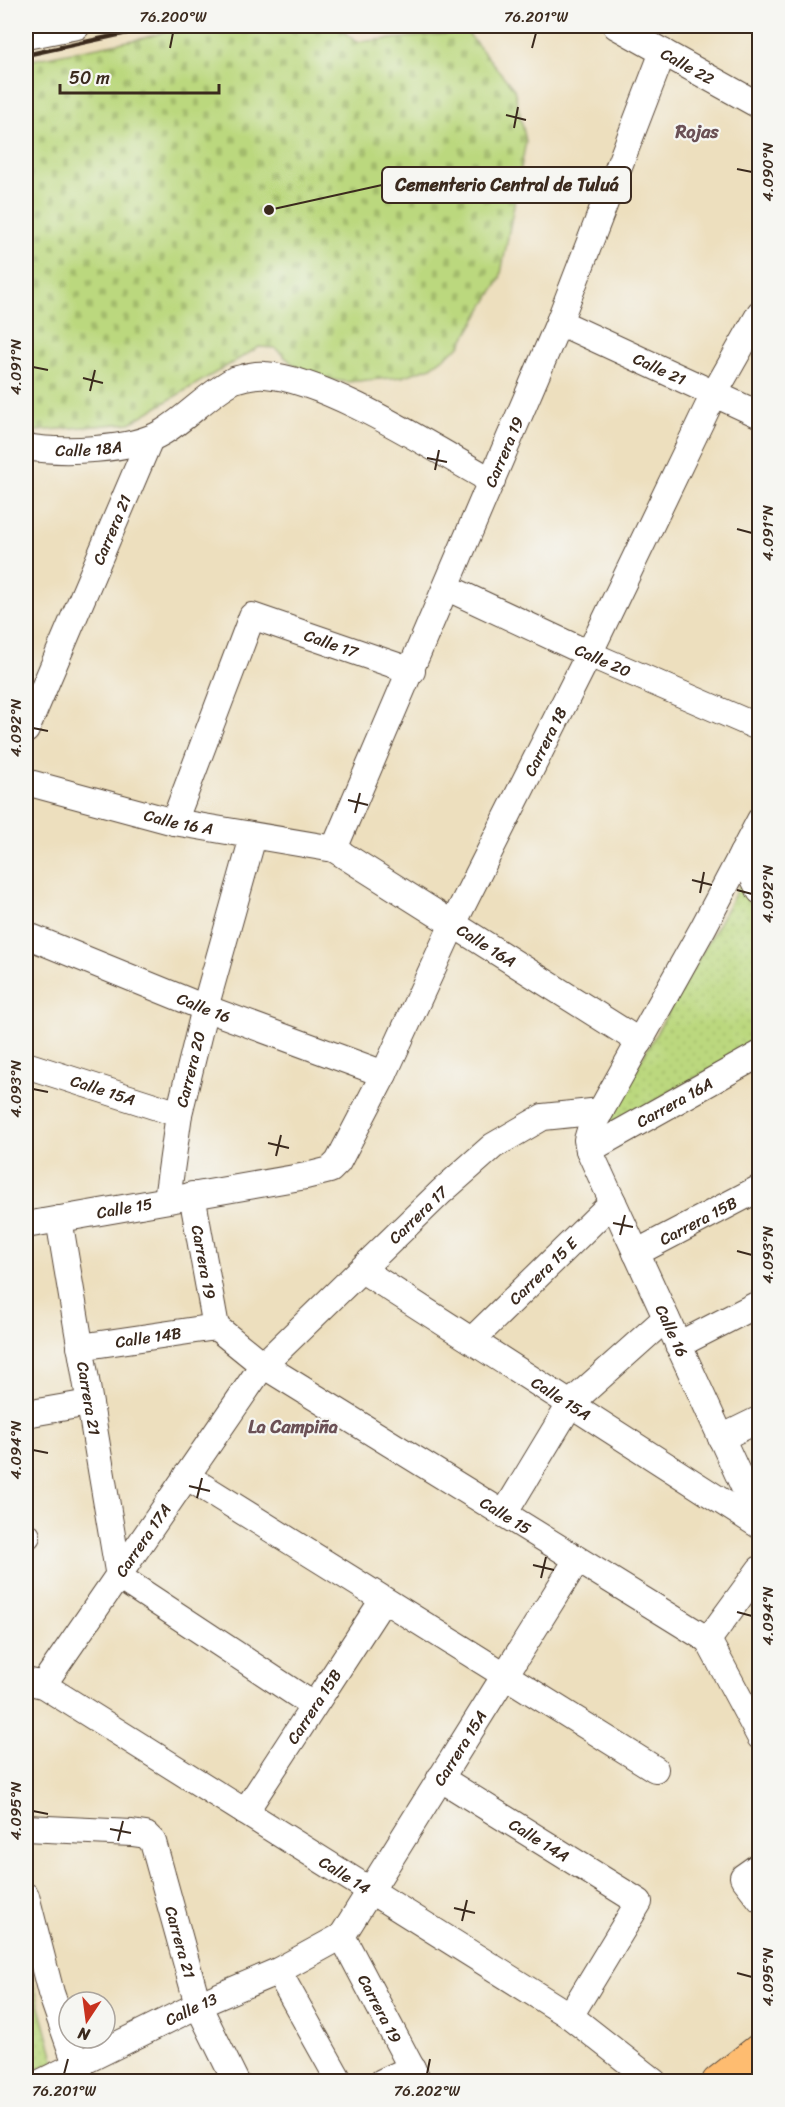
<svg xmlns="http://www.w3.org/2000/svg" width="785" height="2107" viewBox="0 0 785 2107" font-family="Sriracha,sans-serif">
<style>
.grass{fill:url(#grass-dots);stroke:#7b814e;stroke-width:1.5}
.cemetery{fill:url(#cemetery-stones);stroke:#7b814e;stroke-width:1.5}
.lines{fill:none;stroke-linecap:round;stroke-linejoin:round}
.minor-casing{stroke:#564536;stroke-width:28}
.major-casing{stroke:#564536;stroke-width:34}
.minor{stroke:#fff;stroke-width:26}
.major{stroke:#febc70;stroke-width:32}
.rail{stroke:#3b2a1e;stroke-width:4.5}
.ticks{fill:none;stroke:#3b2a1e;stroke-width:2}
.labels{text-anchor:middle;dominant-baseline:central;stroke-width:4.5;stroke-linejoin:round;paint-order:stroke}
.street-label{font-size:16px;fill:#3b2a1e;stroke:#f6f6f2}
.neighbourhood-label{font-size:18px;font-weight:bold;fill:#6b5156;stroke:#f6f6f2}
.leader{fill:none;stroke:#3b2a1e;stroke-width:2}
.callout-dot{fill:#3b2a1e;stroke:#f6f6f2;stroke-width:2}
.callout{fill:#f6f6f2;stroke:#3b2a1e;stroke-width:2}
.callout-label{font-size:18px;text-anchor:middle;font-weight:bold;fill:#3b2a1e}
.neatline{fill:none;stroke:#3b2a1e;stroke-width:2}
.ticks-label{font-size:15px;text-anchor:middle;fill:#3b2a1e}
</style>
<defs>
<pattern id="grass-dots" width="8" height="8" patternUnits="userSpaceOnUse" patternTransform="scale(1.5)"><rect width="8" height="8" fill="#bbd87e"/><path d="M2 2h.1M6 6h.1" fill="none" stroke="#a2ba6c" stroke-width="1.8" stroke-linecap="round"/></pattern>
<pattern id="cemetery-stones" width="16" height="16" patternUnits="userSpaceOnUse" patternTransform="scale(1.5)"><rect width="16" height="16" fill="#bbd87e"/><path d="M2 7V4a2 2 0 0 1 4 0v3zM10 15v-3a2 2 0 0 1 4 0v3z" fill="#a2ba6c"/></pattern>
</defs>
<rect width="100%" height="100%" fill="#f6f6f2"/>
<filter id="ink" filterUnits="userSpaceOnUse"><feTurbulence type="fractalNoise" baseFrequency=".0167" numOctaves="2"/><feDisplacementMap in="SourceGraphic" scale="12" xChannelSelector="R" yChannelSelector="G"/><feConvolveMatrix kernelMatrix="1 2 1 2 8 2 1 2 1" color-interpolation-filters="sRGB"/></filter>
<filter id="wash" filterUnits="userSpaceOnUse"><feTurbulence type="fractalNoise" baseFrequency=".008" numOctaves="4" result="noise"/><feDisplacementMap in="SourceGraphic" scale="24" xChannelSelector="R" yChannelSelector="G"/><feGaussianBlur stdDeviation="1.35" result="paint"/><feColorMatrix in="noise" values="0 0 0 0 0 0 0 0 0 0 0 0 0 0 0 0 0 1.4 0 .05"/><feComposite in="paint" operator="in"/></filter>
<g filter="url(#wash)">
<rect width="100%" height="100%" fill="#eddfbe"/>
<!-- grass -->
<path class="grass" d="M742,882L759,920V1042L601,1131Z
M26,1957L55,2062L26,2074Z"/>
<!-- cemetery -->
<path class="cemetery" d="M184,26H338L356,42L467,32L514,89L526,141L500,279L460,346L431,367L402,377L346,382L320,378L295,366L275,348L259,347L130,423L26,432V61L144,38Z"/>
</g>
<g filter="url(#ink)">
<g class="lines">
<!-- minor casing -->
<g class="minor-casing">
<g id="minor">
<path id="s1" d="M616,26L760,106"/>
<path d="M26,36L77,26"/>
<path id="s2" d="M559,322L760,415"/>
<path id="s3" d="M26,447C61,453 132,451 163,432C188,417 208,394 234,380C245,377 254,374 265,375C327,379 436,450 492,481"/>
<path id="s4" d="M448,588L589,654L760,728"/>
<path id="s5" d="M26,730L150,439"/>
<path id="s6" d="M26,782L174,822L334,849L640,1042"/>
<path id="s7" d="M760,820L703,928L590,1130L587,1140L589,1150L760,1522"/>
<path id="s8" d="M174,822L252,616L412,671"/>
<path id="s9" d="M334,849L559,322L663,52"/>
<path d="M742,854L760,891"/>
<path id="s10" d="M26,935L205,1008L384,1074"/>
<path id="s11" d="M26,1065L179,1114"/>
<path id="s12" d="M589,1150L760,1054"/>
<path id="s13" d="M192,1195L216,1327"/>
<path id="s14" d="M167,1199L179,1114L205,1008L253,837"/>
<path id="s15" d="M59,1219L119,1577L313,1705"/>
<path id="s16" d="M26,1225L306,1176L330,1170L338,1162L384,1074L453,924L589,654L714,394L760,313"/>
<path id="s17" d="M636,1253L760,1188"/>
<path id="s18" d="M362,1270L760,1526"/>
<path id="s19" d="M216,1327L263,1365L708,1640L760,1737"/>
<path id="s20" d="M472,1340L613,1202"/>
<path d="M678,1345L760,1303"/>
<path id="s21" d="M80,1347L216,1327"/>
<path d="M26,1414L89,1403"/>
<path d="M721,1438L760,1419"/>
<path d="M186,1476L655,1769"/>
<path d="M504,1514L571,1403L666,1318"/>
<path d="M26,1536H27"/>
<path d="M708,1640L760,1569"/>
<path id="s22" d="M26,1681L43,1685L570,2016L654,2082"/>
<path id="s23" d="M43,1685L263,1365L441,1192L493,1146L543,1117L601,1111"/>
<path id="s24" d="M440,1778L639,1902L570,2016"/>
<path id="s25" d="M245,1812L383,1600"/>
<path id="s26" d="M26,1828L132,1833L146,1835L153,1842L198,2005L236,2082"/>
<path d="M760,1865L743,1877L760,1899"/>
<path d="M26,1896L51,1993L82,2081"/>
<path id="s27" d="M342,1936L577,1560"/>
<path id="s28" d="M342,1936L419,2082"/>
<path d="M278,1971L340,2082"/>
<path id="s29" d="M42,2082L198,2005L278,1971L342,1936"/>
<path d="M382,2082L412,2068"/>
</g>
</g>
<!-- major casing -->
<g class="major-casing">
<path id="major" d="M718,2082L760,2049"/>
</g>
<!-- minor -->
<use href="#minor" class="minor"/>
<!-- major -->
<use href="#major" class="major"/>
<!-- rail -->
<path class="rail" d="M26,55L159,26"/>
</g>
</g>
<!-- ticks -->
<path class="ticks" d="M170,48L173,33M532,48L536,33M506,115L526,120M514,128L518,107M737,169L752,172M33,367L48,370M83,378L103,383M90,391L95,370M427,458L447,462M435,470L439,450M737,529L752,533M33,728L48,731M348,800L368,805M355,813L360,793M692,880L712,885M737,890L752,894M700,893L704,872M33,1089L48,1092M268,1143L289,1148M276,1156L281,1135M613,1223L633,1227M620,1235L625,1215M737,1251L752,1255M33,1450L48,1453M189,1486L210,1491M197,1498L202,1478M533,1565L554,1570M541,1578L546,1557M737,1612L752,1616M33,1811L48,1814M110,1829L131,1833M118,1841L123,1821M454,1908L475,1913M462,1921L467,1900M737,1973L752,1977M64,2074L68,2059M427,2074L430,2059"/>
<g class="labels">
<!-- street labels -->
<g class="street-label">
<text stroke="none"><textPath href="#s1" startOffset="82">Calle 22</textPath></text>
<text stroke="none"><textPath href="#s2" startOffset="111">Calle 21</textPath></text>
<text stroke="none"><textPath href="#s3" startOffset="63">Calle 18A</textPath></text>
<text stroke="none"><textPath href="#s9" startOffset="432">Carrera 19</textPath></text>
<text stroke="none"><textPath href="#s5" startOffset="218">Carrera 21</textPath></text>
<text stroke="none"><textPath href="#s8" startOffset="304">Calle 17</textPath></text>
<text stroke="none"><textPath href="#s4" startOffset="171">Calle 20</textPath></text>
<text stroke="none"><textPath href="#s16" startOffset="789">Carrera 18</textPath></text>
<text stroke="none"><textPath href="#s6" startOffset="158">Calle 16 A</textPath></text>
<text stroke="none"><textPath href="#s6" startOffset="496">Calle 16A</textPath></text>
<text stroke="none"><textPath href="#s10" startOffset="192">Calle 16</textPath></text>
<text stroke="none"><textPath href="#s14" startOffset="132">Carrera 20</textPath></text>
<text stroke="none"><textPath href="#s11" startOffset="81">Calle 15A</textPath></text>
<text stroke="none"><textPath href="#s12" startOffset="98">Carrera 16A</textPath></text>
<text stroke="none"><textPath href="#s16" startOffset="100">Calle 15</textPath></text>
<text stroke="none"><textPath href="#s23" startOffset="604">Carrera 17</textPath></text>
<text stroke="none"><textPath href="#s17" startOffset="70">Carrera 15B</textPath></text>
<text stroke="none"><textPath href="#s13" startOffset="68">Carrera 19</textPath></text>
<text stroke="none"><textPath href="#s20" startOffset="99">Carrera 15 E</textPath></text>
<text stroke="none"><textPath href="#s7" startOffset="573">Calle 16</textPath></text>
<text stroke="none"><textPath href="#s21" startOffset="69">Calle 14B</textPath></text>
<text stroke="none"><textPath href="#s18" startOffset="237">Calle 15A</textPath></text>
<text stroke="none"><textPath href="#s15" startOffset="182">Carrera 21</textPath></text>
<text stroke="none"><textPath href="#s19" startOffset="346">Calle 15</textPath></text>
<text stroke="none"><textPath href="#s23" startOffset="176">Carrera 17A</textPath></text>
<text stroke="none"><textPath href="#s25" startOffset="126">Carrera 15B</textPath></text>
<text stroke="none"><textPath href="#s27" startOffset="222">Carrera 15A</textPath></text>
<text stroke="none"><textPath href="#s24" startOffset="117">Calle 14A</textPath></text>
<text stroke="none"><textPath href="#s22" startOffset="374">Calle 14</textPath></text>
<text stroke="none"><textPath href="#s26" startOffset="234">Carrera 21</textPath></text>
<text stroke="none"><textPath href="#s29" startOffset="166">Calle 13</textPath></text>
<text stroke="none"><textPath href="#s28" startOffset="82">Carrera 19</textPath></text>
</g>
<!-- neighbourhood labels -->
<g class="neighbourhood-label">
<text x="697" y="132">Rojas</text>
<text x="293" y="1427">La Campiña</text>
</g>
</g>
<!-- callouts -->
<path class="leader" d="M269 210L382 185"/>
<circle class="callout-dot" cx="269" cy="210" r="6"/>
<rect class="callout" x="382" y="167" width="249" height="36" rx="6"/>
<g class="callout-label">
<text x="507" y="191">Cementerio Central de Tuluá</text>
</g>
<!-- margin -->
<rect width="785" height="2107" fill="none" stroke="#f6f6f2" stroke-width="66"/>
<!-- north arrow -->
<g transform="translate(87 2020) rotate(193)"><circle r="28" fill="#f6f6f2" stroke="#aba49d" stroke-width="1.5"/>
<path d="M0-4.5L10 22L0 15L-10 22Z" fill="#c8321e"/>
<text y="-9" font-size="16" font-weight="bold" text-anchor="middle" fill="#3b2a1e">N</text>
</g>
<!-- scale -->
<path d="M60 84v9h159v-9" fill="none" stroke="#3b2a1e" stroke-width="3"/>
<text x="69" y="84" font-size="18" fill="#3b2a1e" stroke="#f6f6f2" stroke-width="4.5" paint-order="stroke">50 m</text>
<rect x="33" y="33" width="719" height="2041" class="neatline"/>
<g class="ticks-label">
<text x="173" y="22">76.200°W</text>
<text x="536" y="22">76.201°W</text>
<text transform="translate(768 172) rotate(-90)" y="5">4.090°N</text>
<text transform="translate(16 367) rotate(-90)" y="5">4.091°N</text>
<text transform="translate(768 533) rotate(-90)" y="5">4.091°N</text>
<text transform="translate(16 728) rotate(-90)" y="5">4.092°N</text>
<text transform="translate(768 894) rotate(-90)" y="5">4.092°N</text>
<text transform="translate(16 1089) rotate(-90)" y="5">4.093°N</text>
<text transform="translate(768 1255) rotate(-90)" y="5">4.093°N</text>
<text transform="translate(16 1450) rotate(-90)" y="5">4.094°N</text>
<text transform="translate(768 1616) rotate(-90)" y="5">4.094°N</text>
<text transform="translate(16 1811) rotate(-90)" y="5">4.095°N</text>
<text transform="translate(768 1977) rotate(-90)" y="5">4.095°N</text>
<text x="64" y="2096">76.201°W</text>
<text x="427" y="2096">76.202°W</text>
</g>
</svg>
